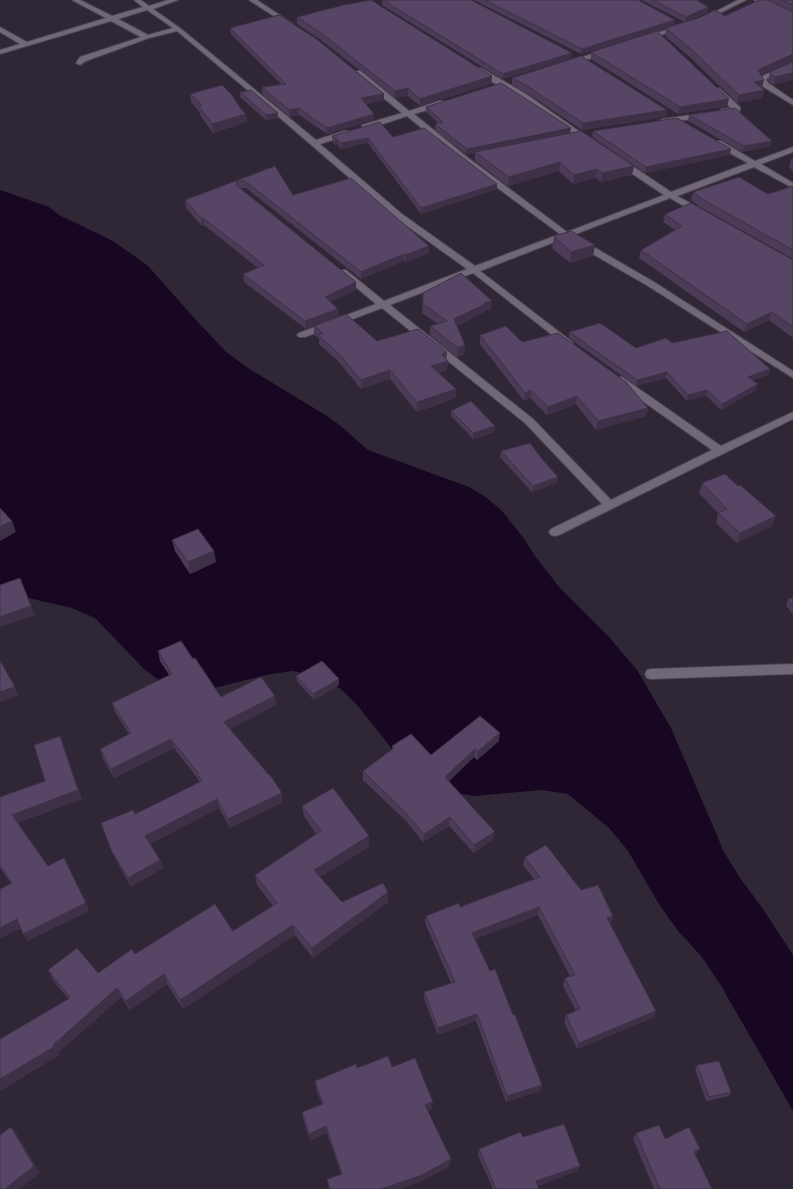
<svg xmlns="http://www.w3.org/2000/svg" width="793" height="1189" viewBox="0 0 793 1189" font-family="'Nunito Sans',sans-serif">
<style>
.water{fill:#170722}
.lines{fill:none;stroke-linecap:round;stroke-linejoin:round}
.minor-casing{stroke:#4a434f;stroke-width:2}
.minor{fill:#706878;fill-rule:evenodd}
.wall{fill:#4b3b57}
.shaded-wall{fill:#3d3047}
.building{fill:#574565;stroke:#3d3047}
</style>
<rect width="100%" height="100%" fill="#2f2735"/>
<!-- water -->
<path class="water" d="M0,190L49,207L59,215L111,240L133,255L148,266L196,320L226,352L251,370L327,416L342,427L368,450L469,487L487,498L502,511L525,540L535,556L560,588L609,637L637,670L671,728L724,852L740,878L763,909L793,955V1111L720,984L701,956L678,931L659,904L628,851L609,828L568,794L542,790L475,796L441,791L396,754L358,706L341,689L317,676L292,671L266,675L210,689L163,683L145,670L95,618L72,608L24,597L0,587Z"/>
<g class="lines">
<!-- minor casing -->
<g class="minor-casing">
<path id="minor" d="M72,0H80L112,16L143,7L134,0H141L149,6L168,0H178L153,9L180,28L316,140L344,131H350V135L320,144L402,214L475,266L560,234L461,161L407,116L368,129H362V125L402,113L355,75V71H361L409,111L439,101H445V105L414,114L467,157L567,232L664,195L616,163V159H622L671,192L748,163L715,145V141H721L755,161L793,147V152L761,164L793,183V188L754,167L677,196L705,211L706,213L705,215H699L670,198L573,235L654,282L793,371V378L648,286L565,238L480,271L571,341L573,343L571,345H565L473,273L390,305L533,419L611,500L712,450L614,381L613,379L614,377H622L721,446L793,412V419L559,535L555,536L551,535L549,532L551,529L602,504L525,423L382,308L305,337H299L297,335L299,333L376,304L340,274L338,272L340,270H346L384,301L467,269L396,218L251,93L177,31L149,38L86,61L80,65L76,63L80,57L141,37L111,21L0,54V50L20,44L0,32V27L27,42L106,18ZM147,10L173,28L148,35L118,19Z
M249,0H257L293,24L288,25Z
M738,0H746L706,20L701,19Z
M754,0H762L793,14V19Z
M681,25L683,26V28L645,40L642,38Z
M606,49L610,51L609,53L569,65L565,63Z
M793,62V67L766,79L768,83L793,100V105L762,86L758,78Z
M475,68H481L526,94L593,141L589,143H586L520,98L475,72Z
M713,88H719L740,107V111L721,113V109L731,108L713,92Z
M704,113L708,115L707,117L663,123L659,121L663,119Z
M793,664V674L651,679L647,678L645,674L647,670L651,669Z"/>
</g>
<!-- minor -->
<use href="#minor" class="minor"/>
</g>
<!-- wall -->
<path class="wall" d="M382,0H471L572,53L571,59L502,79L382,5Z
M474,0H638L675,20L674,26L685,22L641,0H697L708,7L707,13L687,21L725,16L759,0H793V61L761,75L762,88L764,90L762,98L737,103L691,58L665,36L666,28H667L581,54Z
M297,17L492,76L491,84L420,106L408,96L395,98L321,40L297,24Z
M230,28L384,100L366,104L374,114V120L327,134L299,115L290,117L262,94V87L281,84L231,34Z
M591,52L729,99L727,106L678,114L591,59Z
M793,62L774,85L769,82L768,80L770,72Z
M512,78L667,110L666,117L582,130L527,93L512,85Z
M240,92L278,113V118L266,120L240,97Z
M190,94L241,109L246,114L247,122L213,133L200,115L199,111L191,102Z
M426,107L570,133L632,175L601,182L596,178L573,184L559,171L508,186L475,161V153L466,154L435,130V124L438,123L426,112Z
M689,115L772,141L770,146L742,152L688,121Z
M593,131L730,155L645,173L592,137Z
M332,136L393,137L497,184V189L421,214L368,143L341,149L337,144L335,145L333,142Z
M791,159H793V171L789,167Z
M275,166L293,195L429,253L405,262L404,261L361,279L246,188H240L356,282V290L330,302L338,309L339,316L306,329L244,282L243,274L258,268L204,225L202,226L186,208L185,200Z
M793,186V259L700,207L691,200L693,192L768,194Z
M665,214L793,260V338L769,320L744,332L639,258L641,250L675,230L663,222Z
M554,236L595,245L593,256L570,263L552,248Z
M423,293L492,301L491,309L484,311V312L457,326L465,354L457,357L430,335V326L438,324L422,313Z
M314,326L377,341L446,359L448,361L447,370L439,373L456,389V398L417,412L390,379L361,389L339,362L319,344V338L314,335Z
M569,332L636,348L672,343L770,369L768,375L753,380L756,390L721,410L706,396L687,401L666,378L636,386L569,338Z
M480,335L522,342L648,408L646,416L596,430L576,404L547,415L530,398L524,401L480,344Z
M451,411L495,426L494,432L473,439L451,416Z
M501,451L557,483L532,492L500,457Z
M702,483L772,526L737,543L716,523L718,513L699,493Z
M172,540L216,562L190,574L175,551Z
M793,598V615L786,605L788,599Z
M158,651L193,659L221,697L276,705L230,729L283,802L230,828L219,808L150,844L160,860L163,868L131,887L116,860L101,823L135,814L199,782L198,779L174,748L114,778L103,759L100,749L129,734L115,712L112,703L169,675L160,661Z
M296,676L339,685L314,700L297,681Z
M60,736L82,799L17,823L48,866L89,911L27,941L21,928L0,938V889L11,884L0,868V797L45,781Z
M499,741L477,760L474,757L449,781L493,840L474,853L449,826L423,842L406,821L363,780V771L392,749V746L431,755Z
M302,806L369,836V847L320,877L342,902L388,892V902L313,958L295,935L183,1009L167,984L130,1010L121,997L58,1053L59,1055L0,1091V1039L68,999L53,980L48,970L98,973L135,954L233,931L273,906L257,885L255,875L316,834L304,816Z
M525,857L581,890L613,916L610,924L656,1011L653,1018L577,1049L564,1022L566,1015L576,1011L563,986L565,978L570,976L538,915L475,939L542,1085L540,1091L506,1102L476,1021L438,1035L424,999V992L451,983L425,923L426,916L460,907L534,879L523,865Z
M697,1065L731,1092L729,1096L706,1101L695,1069Z
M392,1067L432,1109L427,1111L450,1166L422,1181L399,1189H329L327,1179L341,1174L327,1133L310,1141L303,1119L302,1112L322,1104L316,1089L315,1081L357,1068Z
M636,1133L665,1139L696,1155L712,1189H654L633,1139Z
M523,1137L580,1166L577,1171L538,1186L539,1189H493L478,1155L479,1149Z"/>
<!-- shaded-wall -->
<path class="shaded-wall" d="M708,7L707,13L685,22L686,17Z
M675,20L674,26L581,54L582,49Z
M572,53L571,59L502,79L503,74Z
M793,54V61L757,78L758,70Z
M793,73V80L774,85L775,77Z
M492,76L491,84L420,106V99Z
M764,80L762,88L753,90L754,82Z
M408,88V96L395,98V91Z
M764,90L762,98L737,103L739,95Z
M384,94V100L361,105V98Z
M729,99L727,106L678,114L680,107Z
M299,108V115L290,117L289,110Z
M667,110L666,117L582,130L583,123Z
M278,113V118L266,120V115Z
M246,114L247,122L213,133L212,124Z
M374,114V120L327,134V128Z
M571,128L570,133L466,154L467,149Z
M368,138V143L341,149V143Z
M335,139H337V144L335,145Z
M772,141L770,146L742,152L744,146Z
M731,149L730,155L645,173L646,167Z
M560,162L559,171L508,186L509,177Z
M634,166L632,175L601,182L602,173Z
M597,169L596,178L573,184L574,175Z
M497,184V189L421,214V208Z
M201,218H203L204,225L202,226Z
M595,245L593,256L570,263L571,252Z
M429,246V253L405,262V255Z
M404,254V261L361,279V272Z
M356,282V290L325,305V297Z
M492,301L491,309L484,311V312L454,327V319L484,303Z
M338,309L339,316L306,329L305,321Z
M772,312L769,320L744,332L747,324Z
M465,345V354L457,357L458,348Z
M447,352L446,361H448L447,370L431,375V366L442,354Z
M770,369L768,375L746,383L748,377Z
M390,370V379L361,389V380Z
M667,372L666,378L636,386L637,380Z
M758,384L756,390L721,410L722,404Z
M456,389V398L417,412V402Z
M531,390L530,398L524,401L525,393Z
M707,390L706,396L687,401L688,395Z
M577,396L576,404L547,415L548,407Z
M648,408L646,416L596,430L598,421Z
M495,426L494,432L473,439V433Z
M558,477L557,483L532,492L533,486Z
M776,516L772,526L737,543L740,533Z
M12,521L16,532L0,541V527Z
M214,551L216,562L190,574L188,562Z
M31,606L35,615L0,627V617Z
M339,679V685L314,700L313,694Z
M15,687L19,696L0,702V692Z
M275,696L276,705L226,731L224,722Z
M500,733L499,741L477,760L478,751Z
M60,736L82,799L16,823L12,815L78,790Z
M171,739L174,748L114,778L111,769Z
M475,749L474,757L445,785V777Z
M282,793L283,802L230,828L228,819Z
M217,799L219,808L148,845L145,836Z
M450,817L449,826L423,842L424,834Z
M495,832L493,840L474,853V845Z
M369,836V847L315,880L314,870Z
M160,860L163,868L131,887L128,878Z
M388,892V902L313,958L312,948Z
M86,903L89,911L27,941L23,934Z
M539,907L538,915L472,940V933Z
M613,916L610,924L604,926L607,918Z
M17,919L22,927L0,938V928Z
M293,925L295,935L183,1009L180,1000Z
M164,974L167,984L130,1010L126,1001Z
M117,988L121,997L58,1053L59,1055L0,1091V1079L53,1045Z
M656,1011L653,1018L577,1049L579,1043Z
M477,1014L476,1021L438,1035V1028Z
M542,1085L540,1091L506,1102L507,1096Z
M433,1102L432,1109L424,1112L425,1105Z
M326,1126L327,1133L310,1141L309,1134Z
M11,1127L17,1134L40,1173L20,1189H5Z
M700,1149L696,1155L690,1158L694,1152Z
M451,1159L450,1166L422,1181L399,1189H381Z
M580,1166L577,1171L534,1187L536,1181Z"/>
<!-- building -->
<path class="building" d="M371,0L492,76L420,99L408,88L395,91L321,33L297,17L344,5Z
M383,0H471L572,53L503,74Z
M485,0H638L675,20L582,49Z
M653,0H697L708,7L686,17Z
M759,0H767L793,12V54L758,70L764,80L754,82L764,90L739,95L692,50L666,28L701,17L715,10L725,16Z
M782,0H793V5Z
M279,15L315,38L384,94L361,98L374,114L327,128L299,108L289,110L262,87L286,84L230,28Z
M657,31L729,99L680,107L591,52Z
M581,56L667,110L583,123L527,86L512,78Z
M793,62V73L775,77L771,74L770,72Z
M501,83L571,128L467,149L435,124L443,122L426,107Z
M222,85L231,94L241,109L246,114L212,124L199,106L202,105L190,94Z
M251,90L278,113L266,115L240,92Z
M735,108L772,141L744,146L689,115Z
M677,118L731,149L646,167L593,131Z
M380,122L393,137L424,128L497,184L421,208L368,138L341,143L337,139H335L332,136Z
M581,131L634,166L602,173L597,169L574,175L560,162L509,177L475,152Z
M275,166L293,195L351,178L429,246L405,255L404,254L361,272L245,181H237L236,185L356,282L325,297L338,309L305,321L243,274L264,265L203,218H201L185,200Z
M739,177L768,194L793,186V250L702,199L693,192Z
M691,203L793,260V327L772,312L747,324L641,250L682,226L665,214Z
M571,231L595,245L571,252L554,236Z
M461,273L492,301L484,303L485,304L454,319L465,345L458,348L430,326L447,321L423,304V293Z
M346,314L377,341L418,329L447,352L442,354L448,361L431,366L456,389L417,402L390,370L361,380L338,353L318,335L323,333L314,326Z
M600,323L636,348L666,338L672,343L727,331L770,369L748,377L758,384L722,404L707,390L688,395L667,372L637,380L569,332Z
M506,326L522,342L558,333L626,382L648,408L598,421L577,396L548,407L531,390L525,393L480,335Z
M471,401L495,426L473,433L451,411Z
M530,443L543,460L558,477L533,486L501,451Z
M725,474L738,486L740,485L776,516L740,533L718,513L727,509L702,483Z
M0,508L12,521L0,527Z
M198,529L214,551L188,562L172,540Z
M20,578L31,606L0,617V585Z
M793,598V606L788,599Z
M181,641L193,659L195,658L221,697L261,677L275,696L224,722L269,775H270L282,793L228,819L217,799L145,836L160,860L128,878L112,852L101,823L133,810L135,814L202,781L197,774L198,773L171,739L111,769L100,749L131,733L112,703L172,674L158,651Z
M0,660L15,687L0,692Z
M322,661L339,679L313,694L296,676Z
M480,716L500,733L478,751L475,749L445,777L495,832L474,845L450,817L424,834L406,813L363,771L394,748L392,746L411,734L431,755Z
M60,736L78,790L12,815L48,866L64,858L86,903L23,934L17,919L0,928V889L12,883L0,866V797L45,781L34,745Z
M333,788L369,836L314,870L342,902L383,883L388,892L312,948L293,925L180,1000L164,974L126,1001L117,988L53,1045L54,1047L0,1079V1039L70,998L48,970L77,948L98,973L132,949L135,954L215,904L233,931L277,903L255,875L321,831L302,806Z
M546,845L581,890L598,885L613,916L607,918L656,1011L579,1043L566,1015L580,1009L565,978L575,975L539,907L472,933L490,971L495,969L513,1015H515L542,1085L507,1096L477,1014L438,1028L424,992L455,982L426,916L459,903L460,907L540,877L525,857Z
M388,1056L392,1067L415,1058L433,1102L425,1105L451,1159L422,1175L381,1189H330L327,1179L342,1174L326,1126L309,1134L302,1112L323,1104L315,1081L356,1064L357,1068Z
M719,1061L731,1092L709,1097L697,1065Z
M564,1124L580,1166L536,1181L539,1189H496L479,1149L520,1132L523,1137Z
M659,1125L665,1139L689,1127L700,1149L694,1152L712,1189H660L636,1133Z
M11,1127L34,1166L5,1189H0V1135Z"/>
</svg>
